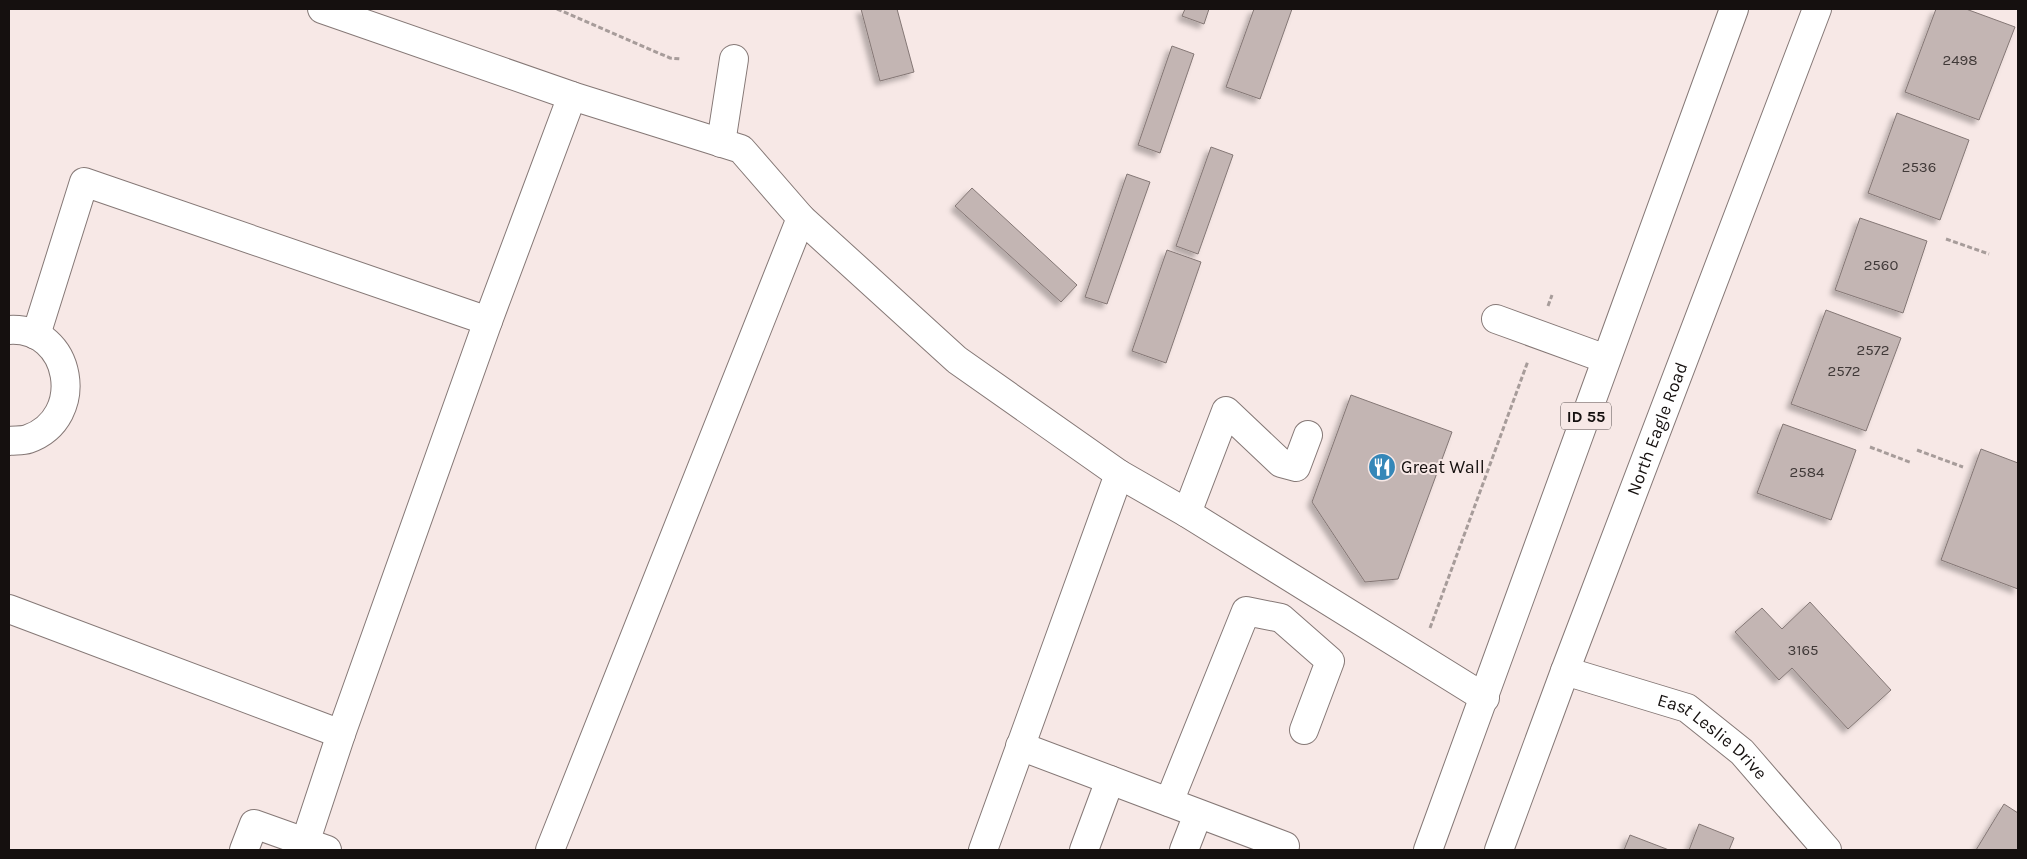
<svg xmlns="http://www.w3.org/2000/svg" width="2027" height="859" viewBox="0 0 2027 859" font-family="Karla,sans-serif">
<style>
.building{fill:#c3b5b3;stroke:#847775;filter:url(#shadow)}
.lines{fill:none;stroke-linecap:round;stroke-linejoin:round}
.minor-casing{stroke:#857876;stroke-width:30}
.highway-casing{stroke:#857876;stroke-width:30}
.path{stroke:#a79c9a;stroke-width:3;stroke-dasharray:5 2.5;stroke-linecap:butt}
.minor{stroke:#fff;stroke-width:28}
.highway{stroke:#fff;stroke-width:28}
.labels{text-anchor:middle;dominant-baseline:central;stroke-width:4;stroke-linejoin:round;paint-order:stroke}
.number-label{font-size:15px;fill:#403938}
.shield{fill:#f7e8e6;stroke:#595150;stroke-width:1}
.shield-label{font-size:16px;font-weight:bold;fill:#15100f}
.street-label{font-size:18px;fill:#15100f;stroke:#f7e8e6}
.poi-label{font-size:18px;fill:#15100f;stroke:#f7e8e6;text-anchor:start}
</style>
<defs>
<filter id="shadow"><feDropShadow dx="-4.5" dy="4.5" stdDeviation="2.5" flood-color="#0004"/></filter>
</defs>
<rect width="100%" height="100%" fill="#f7e8e6"/>
<!-- building -->
<path class="building" d="M861,9H897L914,72L880,81Z
M1185,9H1209L1204,24L1182,16Z
M1254,9H1292L1260,99L1226,87Z
M1936,9H1966L2015,27L1979,120L1905,92Z
M1172,46L1194,54L1160,153L1138,145Z
M1897,113L1969,140L1940,220L1868,193Z
M1211,147L1233,155L1198,254L1176,246Z
M1127,174L1150,182L1107,304L1085,297Z
M972,188L1077,285L1061,302L955,206Z
M1860,218L1927,241L1903,313L1835,290Z
M1167,250L1201,262L1166,363L1132,351Z
M1826,310L1901,338L1866,431L1791,404Z
M1351,395L1452,432L1398,579L1365,582L1312,502Z
M1783,424L1856,450L1831,520L1757,493Z
M1981,449L2018,463V589L1941,560Z
M1810,602L1891,690L1848,729L1792,668L1779,680L1735,632L1762,608L1782,629Z
M2004,804L2018,813V850H1976Z
M1699,824L1734,838L1729,850H1689Z
M1630,835L1669,850H1624Z"/>
<g class="lines">
<!-- minor casing -->
<g class="minor-casing">
<g id="minor">
<path d="M322,9L572,96L741,149L801,218L550,850"/>
<path d="M721,143L734,59"/>
<path d="M801,218L957,360L1119,474L983,850"/>
<path d="M1496,319L1606,359"/>
<path d="M488,321L572,96"/>
<path d="M9,330C72,326 88,418 28,439C22,441 15,440 9,441"/>
<path d="M1119,474L1187,513L1485,698"/>
<path d="M1187,513L1226,411L1281,463L1296,467L1308,435"/>
<path d="M9,609L341,734L488,321L84,182L36,335"/>
<path id="s1" d="M1565,671L1687,708L1742,752L1827,850"/>
<path d="M1020,746L1285,846L1283,850"/>
<path d="M1169,802L1246,611L1281,618L1330,661L1304,730"/>
<path d="M305,843L341,734"/>
<path d="M244,850L254,824L327,850"/>
<path d="M1084,850L1110,780"/>
<path d="M1184,850L1198,814"/>
</g>
</g>
<!-- highway casing -->
<g class="highway-casing">
<g id="highway">
<path d="M1428,850C1532,570 1631,289 1734,9"/>
<path id="s2" d="M1499,850L1565,671L1817,9"/>
</g>
</g>
<!-- path -->
<path class="path" d="M557,9L670,58L681,59
M1946,239L1989,254
M1548,306L1552,295
M1870,447L1912,463
M1917,450L1963,467
M1430,628L1528,361"/>
<!-- minor -->
<use href="#minor" class="minor"/>
<!-- highway -->
<use href="#highway" class="highway"/>
</g>
<!-- icons -->
<defs>
<g id="restaurant-disc" transform="scale(1.4375)"><circle r="9.5" fill="#3587b8" stroke="#f7e8e6"/><path d="M-5-6h1v4h1v-4h1v4h1v-4h1v5L-1.5 .5V6h-2V.5L-5-1ZM5-6V6H3V1.5H1.5Q1.5-4 5-6Z" fill="#fff"/></g>
</defs>
<g fill-rule="evenodd">
<use href="#restaurant-disc" x="1382" y="467"/>
</g>
<g class="labels">
<!-- number labels -->
<g class="number-label">
<text x="1960" y="60">2498</text>
<text x="1919" y="167">2536</text>
<text x="1881" y="265">2560</text>
<text x="1873" y="350">2572</text>
<text x="1844" y="371">2572</text>
<text x="1807" y="472">2584</text>
<text x="1803" y="650">3165</text>
</g>
<!-- shield labels -->
<rect class="shield" x="1561" y="402.5" width="50" height="27" rx="4"/>
<g class="shield-label">
<text x="1586" y="416">ID 55</text>
</g>
<!-- street labels -->
<g class="street-label">
<text stroke="none"><textPath href="#s2" startOffset="450">North Eagle Road</textPath></text>
<text stroke="none"><textPath href="#s1" startOffset="164">East Leslie Drive</textPath></text>
</g>
<!-- poi labels -->
<g class="poi-label">
<text x="1401" y="467">Great Wall</text>
</g>
</g>
<!-- border -->
<rect width="2027" height="859" fill="none" stroke="#15100f" stroke-width="20"/>
</svg>
